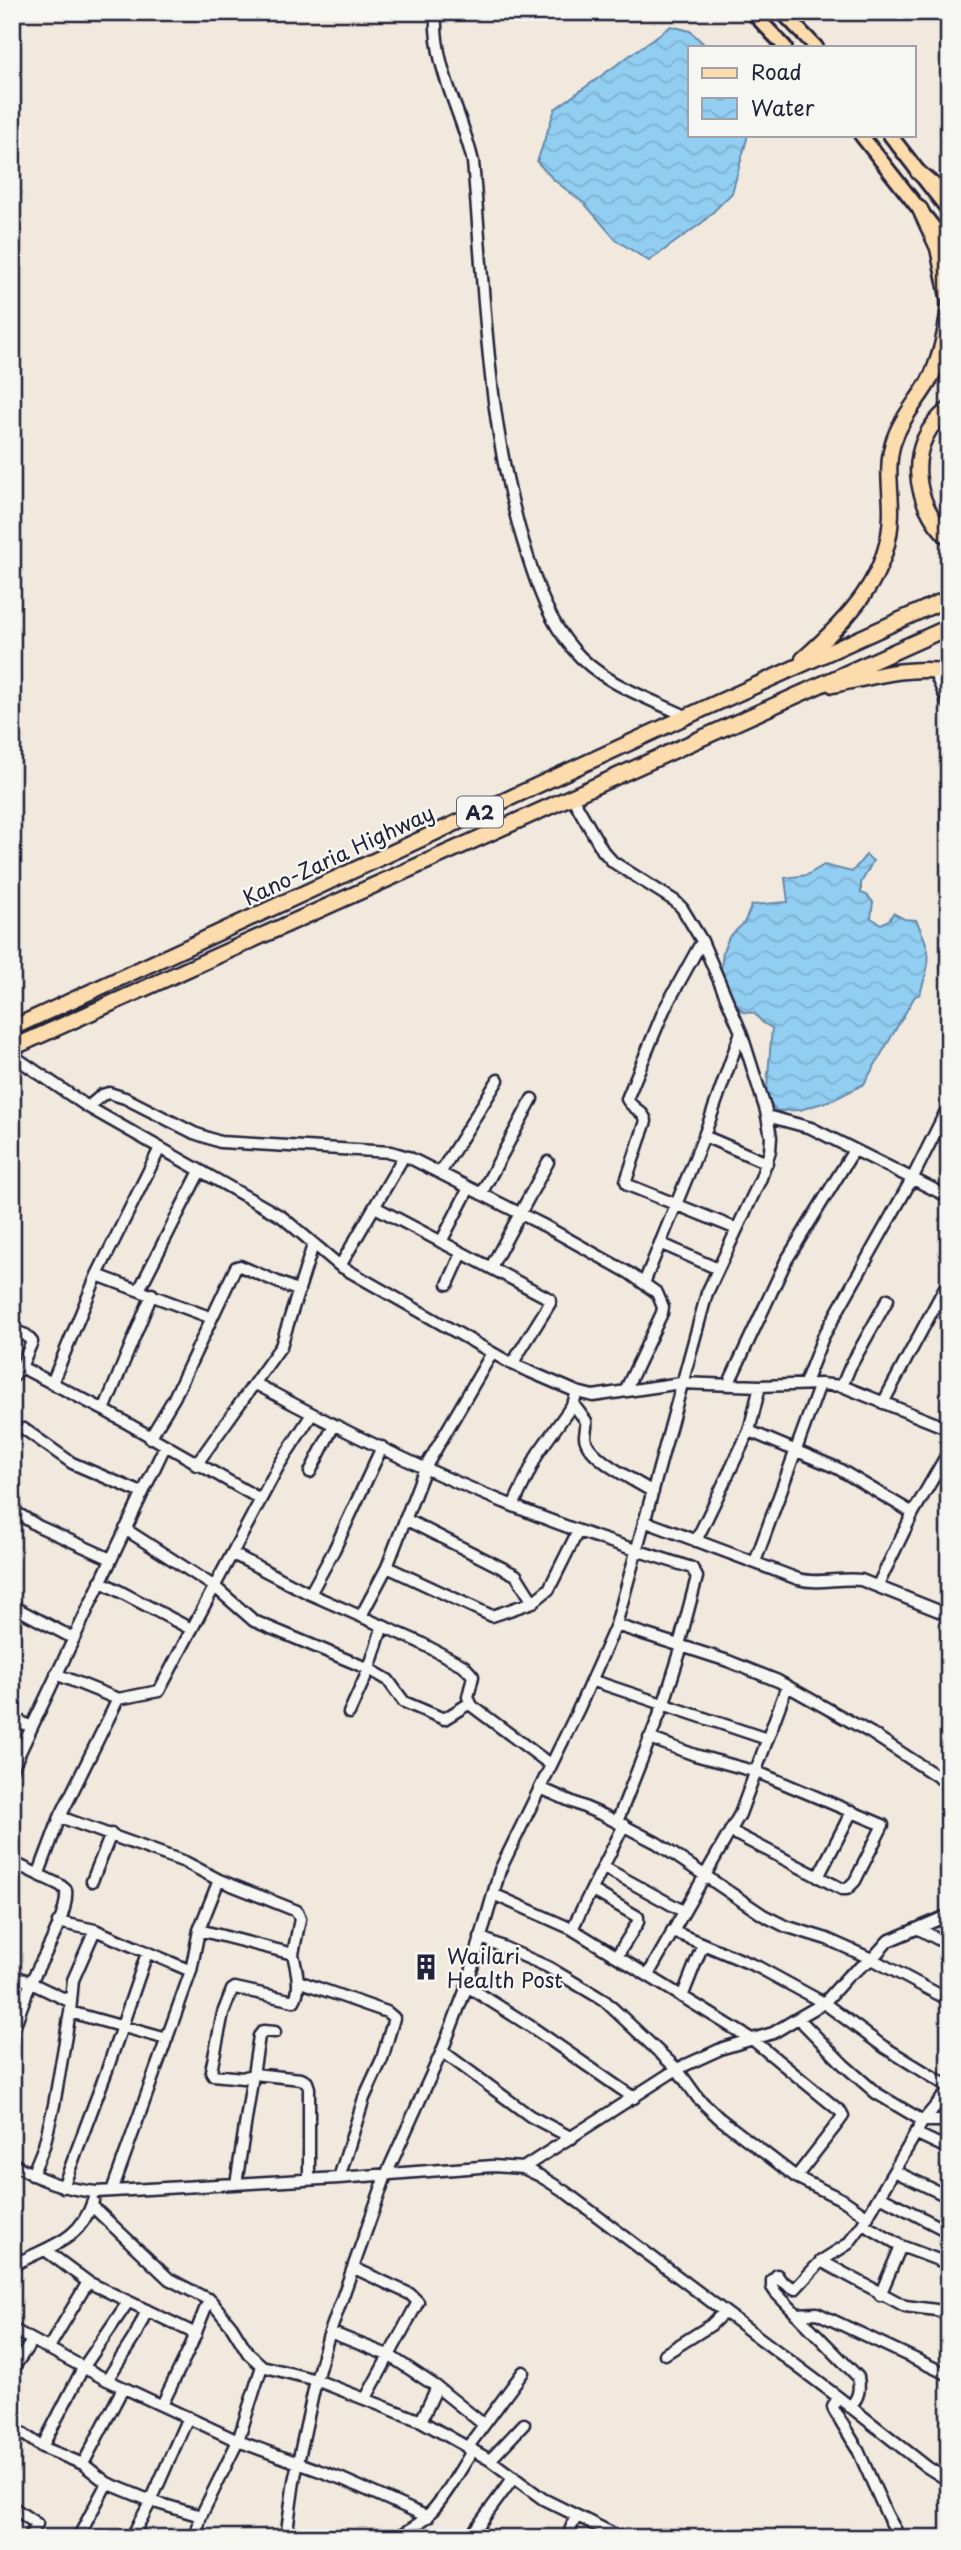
<svg xmlns="http://www.w3.org/2000/svg" width="961" height="2550" viewBox="0 0 961 2550" font-family="'Playpen Sans',sans-serif">
<style>
.water{fill:url(#water-waves);stroke:#6589a9;stroke-width:2}
.lines{fill:none;stroke-linecap:round;stroke-linejoin:round}
.minor-casing{stroke:#22223b;stroke-width:15}
.major-casing{stroke:#22223b;stroke-width:18}
.highway-casing{stroke:#22223b;stroke-width:19}
.minor{stroke:#f6f6f2;stroke-width:10}
.major{stroke:#fcdcac;stroke-width:12}
.highway{stroke:#fcdcac;stroke-width:14}
.labels{text-anchor:middle;dominant-baseline:central;stroke-width:5;stroke-linejoin:round;paint-order:stroke}
.shield{fill:#f6f6f2;stroke:#626272;stroke-width:2}
.shield-label{font-size:19px;font-weight:bold;fill:#22223b}
.street-label{font-size:21px;fill:#22223b;stroke:#f6f6f2}
.poi-label{font-size:21px;fill:#22223b;stroke:#f6f6f2;text-anchor:start}
</style>
<defs>
<pattern id="water-waves" width="16" height="10" patternUnits="userSpaceOnUse" patternTransform="scale(1.75)"><rect width="16" height="10" fill="#91cef2"/><path d="M0 5q4-4 8 0t8 0" fill="none" stroke="#7db1d0"/></pattern>
</defs>
<rect width="100%" height="100%" fill="#f1e9de"/>
<filter id="ink" filterUnits="userSpaceOnUse"><feTurbulence type="fractalNoise" baseFrequency=".0143" numOctaves="2"/><feDisplacementMap in="SourceGraphic" scale="14" xChannelSelector="R" yChannelSelector="G"/><feConvolveMatrix kernelMatrix="1 2 1 2 8 2 1 2 1" color-interpolation-filters="sRGB"/></filter>
<g filter="url(#ink)">
<!-- water -->
<path class="water" d="M671,26L690,31L707,47H690V135H748L732,193L703,222L649,261L616,240L585,204L554,180L537,162L555,109Z
M866,855L873,861L861,883V893L867,895L873,902L871,918L881,924L890,919L893,913L904,919L916,920C933,954 931,958 920,994L915,996L864,1084L835,1099L800,1110L777,1111L766,1099L772,1028L763,1023L754,1013L743,1012L729,995L721,971L723,951L729,937L744,923L752,905L788,902L785,878L807,875L824,865L852,872Z"/>
<g class="lines">
<!-- minor casing -->
<g class="minor-casing">
<path id="minor" d="M436,12C433,68 461,109 473,162C485,293 486,428 527,554C538,589 549,621 573,649C601,683 648,698 686,716
M933,669L949,705
M702,941L664,1010L627,1099C632,1109 643,1110 646,1121L626,1181L628,1185L737,1229
M12,1055L88,1107L282,1217L340,1266L512,1364L577,1392L593,1396L681,1383L760,1386L820,1384L842,1386L949,1429
M88,1107L102,1095L109,1093L125,1098L194,1133L220,1142L391,1152L408,1157L545,1226L629,1273L657,1293L663,1307L662,1313L625,1391
M767,1116L811,1128L949,1197
M704,1136L767,1163
M440,1173L498,1080
M481,1194L532,1099
M375,1207L550,1299V1303L512,1364
M441,1242L469,1188
M660,1243L718,1269
M340,1266L404,1156
M491,1267L548,1162
M97,1275L212,1318
M644,1283L704,1136L741,1032
M448,1284L462,1253
M139,1290L200,1171
M12,1330L26,1335L32,1342L21,1367L12,1378
M21,1367L104,1410L260,1499
M52,1383L97,1275L160,1148
M805,1383L823,1337L912,1179L949,1105
M256,1384C359,1440 466,1490 576,1530C614,1544 653,1555 692,1568L697,1577L679,1645
M728,1385L786,1261L854,1150
M842,1386L850,1367L888,1299
M577,1392L573,1404L586,1421C587,1427 585,1431 585,1437C587,1458 636,1481 653,1492
M883,1403L944,1289
M104,1410L152,1294
M24,1429L72,1463L142,1493
M749,1431L837,1468L913,1513
M150,1438L174,1398L236,1267L240,1266L299,1291
M196,1465L281,1346L313,1245
M310,1472L334,1425
M513,1506L538,1453L573,1404
M12,1510L38,1526L111,1559
M405,1519L516,1575L533,1602
M644,1521L798,1579C819,1585 839,1577 861,1580L949,1615
M125,1529L215,1587L254,1621L369,1669L388,1680L404,1702L444,1719L470,1703
M696,1541L749,1431L760,1386
M233,1554L310,1594L419,1642L464,1666L473,1676L468,1697L472,1706L551,1765
M755,1562L820,1384
M387,1567L492,1616L533,1602L549,1589L578,1531
M100,1581L191,1629
M878,1585L913,1513L949,1451
M310,1594L334,1550L382,1447
M12,1606L73,1638
M361,1616L387,1567L425,1468L492,1353
M616,1625L728,1661L778,1681L871,1733L949,1784
M947,1629L949,1625
M56,1674L118,1699L159,1691L279,1465L312,1414
M591,1680L767,1739
M349,1713L369,1669L383,1625
M12,1717L31,1727
M649,1738L695,1755L757,1772L883,1825L855,1881L847,1889H842L730,1831
M12,1769L165,1446
M540,1788L605,1816L657,1843L763,1915L785,1926L827,1939L872,1959L949,2000
M60,1817L185,1862L219,1880L297,1911L300,1919L293,1954
M617,1822L664,1703L682,1646
M12,1862L60,1885L66,1890C69,1914 42,1959 31,1982C24,1999 18,2017 12,2034
M603,1867L683,1911
M39,1873L60,1817L118,1699
M818,1877L852,1811
M92,1881L111,1834
M592,1890L638,1917V1922L617,1956
M493,1894L572,1929L753,2040L841,2112L843,2116L838,2123L796,2177
M58,1922L95,1930L191,1971
M572,1929L624,1825
M919,1929L949,1945
M199,1930L293,1954C296,1968 302,1989 294,2001L235,1988L232,1990L223,2013L211,2071L213,2075L243,2078L254,2074L301,2079L307,2082L309,2088V2180
M672,1931L758,1967L824,2003L884,2047L949,2087
M480,1937L548,1967L605,2001L677,2069L698,2098L719,2118L796,2177L843,2200L868,2217
M12,1974L71,2002
M648,1975L740,1814L787,1686
M298,1981L387,2012L394,2018L382,2059L364,2098L339,2178
M467,1986L530,2026L634,2098
M682,1997L703,1944
M70,2012L167,2039
M798,2018L844,2065L876,2093L923,2121H949
M442,2051L530,2116L572,2138
M915,2133L949,2149
M12,2163C40,2180 64,2189 96,2192L339,2178L493,2166L523,2168L540,2176L564,2191L838,2397L927,2467L949,2481
M523,2168L677,2069L723,2048L773,2033L798,2018L824,2003L848,1976L872,1959L888,1941L949,1915
M894,2171L949,2197
M32,2175L44,2146L54,2105L70,2012L73,1980L95,1930
M236,2184L259,2036L263,2031L275,2032
M63,2187L107,2070L147,1953
M112,2191L191,1971L199,1930L219,1880
M880,2196L949,2232
M92,2206L169,2279L211,2301L232,2327L248,2353L262,2366L316,2380L421,2421L490,2460L543,2499L622,2538
M863,2224L901,2246L949,2264
M45,2250L88,2282L196,2334
M821,2261L905,2306L936,2310L949,2315
M12,2266C46,2246 79,2244 93,2201
M354,2268L410,2294L418,2302L366,2398
M880,2295L901,2246
M796,2314L817,2313L949,2375
M12,2329L107,2380L238,2441L342,2479L428,2517
M330,2332L390,2356L437,2387L483,2424
M48,2349L88,2282
M665,2354L711,2325L721,2315L727,2314
M12,2370L32,2341
M107,2380L135,2336L147,2310
M838,2397L833,2407L834,2410L857,2448L887,2515L900,2538
M162,2405L191,2345L209,2299
M850,2407C859,2397 860,2390 858,2377L776,2293L772,2287V2280L777,2275L781,2281L795,2289L821,2261L848,2244L863,2224L923,2121L949,2090
M421,2421L437,2387
M12,2426L42,2447L83,2464L107,2483L151,2501L201,2516
M42,2447L83,2368L128,2302
M467,2448L523,2372
M490,2460L524,2424
M83,2464L123,2388
M12,2507L37,2524L29,2538
M78,2538L107,2483
M131,2538L151,2501L188,2417
M195,2538L201,2516L238,2441L262,2366
M286,2538L294,2481L316,2380L328,2338L386,2175L442,2051L467,1986L500,1870L579,1708L616,1625L707,1293L761,1178L770,1151L771,1137L766,1111L741,1032L702,941L682,908L675,901L613,862L603,851L572,797
M393,2538C434,2523 450,2485 473,2450
M469,2538L514,2477
M567,2538L576,2516"/>
</g>
<!-- major casing -->
<g class="major-casing">
<path id="major" d="M752,12L785,47
M782,12L816,47
M861,135L949,247
M890,135L949,211"/>
</g>
<!-- highway casing -->
<g class="highway-casing">
<path id="highway" d="M918,172L949,198
M920,209L938,248L949,301
M949,409C904,443 912,503 949,538
M803,659C847,620 891,576 891,512C891,489 886,466 893,443C900,420 916,403 928,383C941,359 946,332 949,306
M833,685C871,677 910,665 949,672
M12,1028L679,720L949,598
M12,1048L949,627"/>
</g>
<!-- minor -->
<use href="#minor" class="minor"/>
<!-- major -->
<use href="#major" class="major"/>
<!-- highway -->
<use href="#highway" class="highway"/>
</g>
</g>
<!-- icons -->
<defs>
<g id="building-bare" transform="scale(2.1)"><path d="M-4-6H4V6H1V3H-1V6H-4ZM-2.5-4.3h1.7v1.8h-1.7ZM.8-4.3h1.7v1.8H.8ZM-2.5-1h1.7V.8h-1.7ZM.8-1h1.7V.8H.8Z" fill="#22223b" stroke="#f6f6f2" stroke-width="2.5" paint-order="stroke"/></g>
</defs>
<g fill-rule="evenodd">
<use href="#building-bare" x="426" y="1967"/>
</g>
<g class="labels">
<!-- shield labels -->
<rect class="shield" x="457" y="796.5" width="46" height="31" rx="5"/>
<g class="shield-label">
<text x="480" y="812">A2</text>
</g>
<!-- street labels -->
<g class="street-label">
<text transform="translate(338 854) rotate(-25)">Kano-Zaria Highway</text>
</g>
<!-- poi labels -->
<g class="poi-label">
<text x="447" y="1955">Wailari<tspan x="447" dy="24">Health Post</tspan></text>
</g>
</g>
<!-- margin -->
<rect width="961" height="2550" fill="none" stroke="#f6f6f2" stroke-width="42"/>
<rect x="21" y="21" width="919" height="2508" fill="none" stroke="#22223b" stroke-width="2.5" filter="url(#ink)"/>
<!-- legend -->
<rect x="688" y="46" width="228" height="91" fill="#f6f6f2" stroke="#a1a1a9" stroke-width="2"/>
<rect x="702" y="68" width="35" height="10" fill="#fcdcac" stroke="#a1a1a9" stroke-width="2"/>
<text x="751" y="80" font-size="21" fill="#22223b">Road</text>
<rect x="702" y="98" width="35" height="21" fill="url(#water-waves)" stroke="#a1a1a9" stroke-width="2"/>
<text x="751" y="116" font-size="21" fill="#22223b">Water</text>
</svg>
